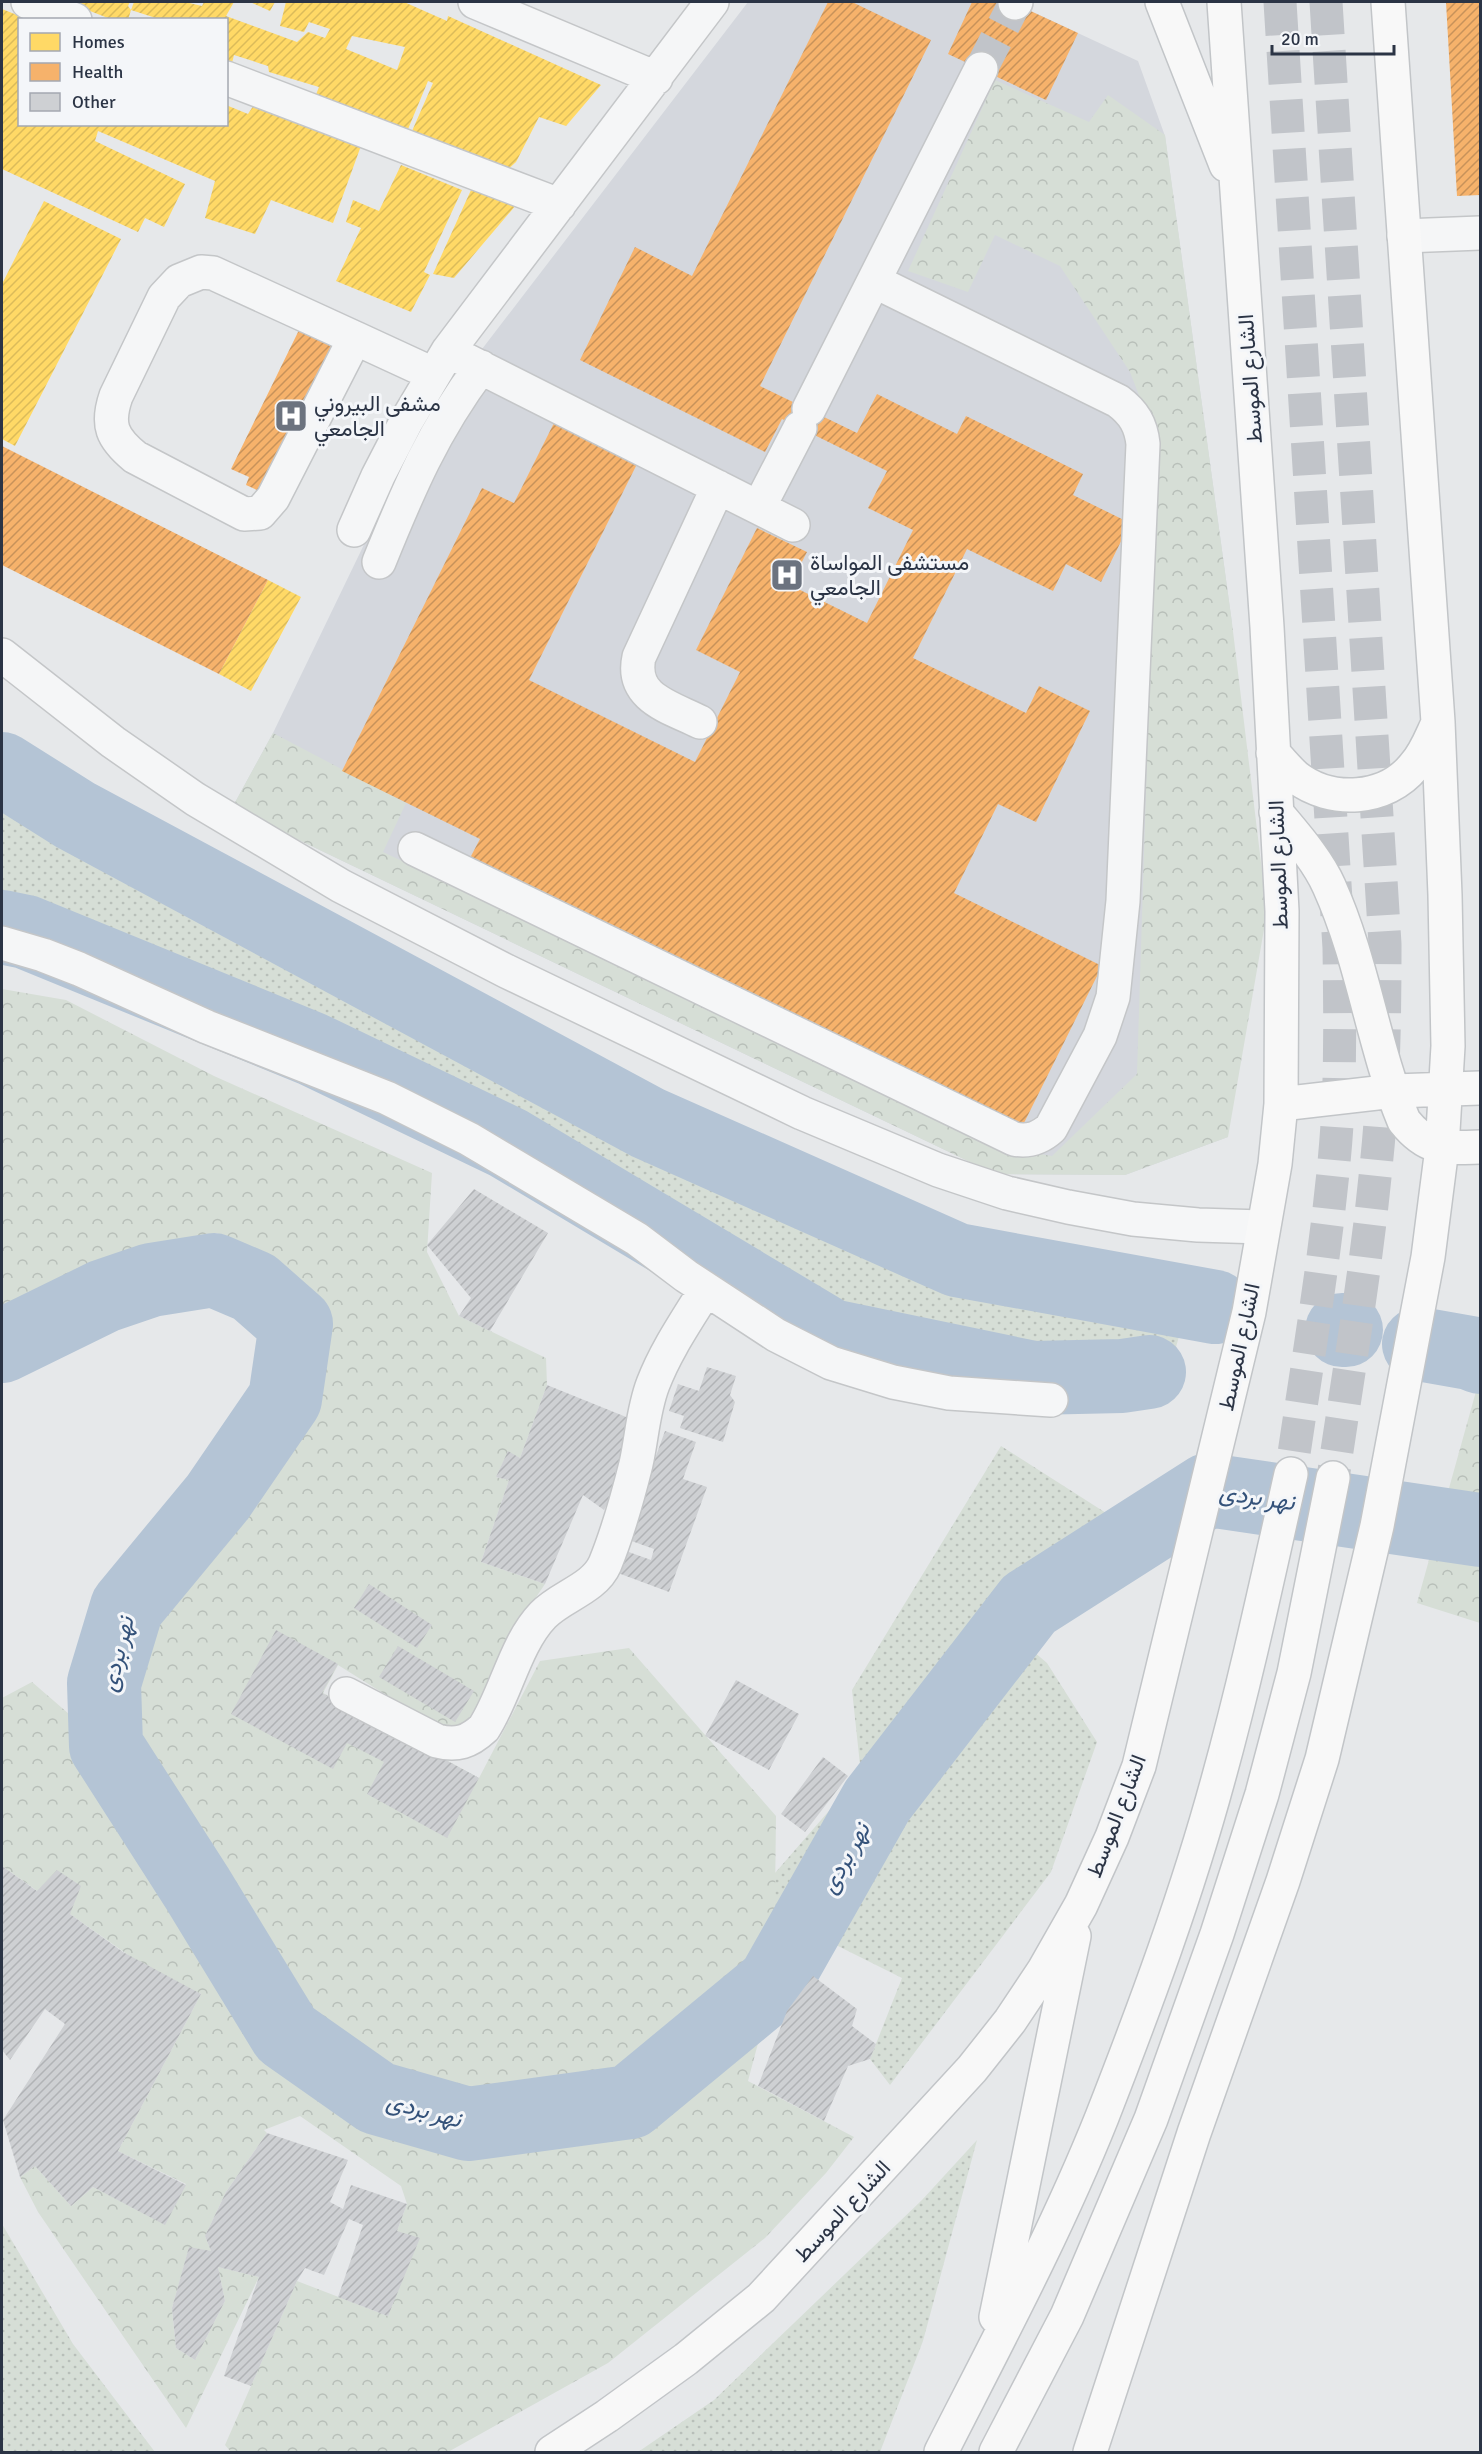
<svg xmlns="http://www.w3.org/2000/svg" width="1482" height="2454" viewBox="0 0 1482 2454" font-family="Signika,Vazirmatn,sans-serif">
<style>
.built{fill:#d4d7dd}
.grass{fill:url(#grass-dots)}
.forest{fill:url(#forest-crowns)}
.homes{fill:url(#homes-hatch);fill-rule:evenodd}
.health{fill:url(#health-hatch)}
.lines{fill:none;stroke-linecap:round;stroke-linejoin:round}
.river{stroke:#b4c4d5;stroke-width:74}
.building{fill:url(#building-hatch)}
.minor-tunnel{stroke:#c1c4c9;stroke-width:33;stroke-dasharray:33 16;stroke-linecap:butt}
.major-tunnel{stroke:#c1c4c9;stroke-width:33;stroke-dasharray:33 16;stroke-linecap:butt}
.minor-casing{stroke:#c4c6c8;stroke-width:36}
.major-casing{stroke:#c2c5c8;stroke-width:36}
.minor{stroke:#f5f6f7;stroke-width:33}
.major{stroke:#f8f8f8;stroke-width:33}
.labels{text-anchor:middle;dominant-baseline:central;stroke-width:6;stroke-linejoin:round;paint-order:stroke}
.street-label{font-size:22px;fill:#2b3445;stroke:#f4f6f9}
.poi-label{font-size:22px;fill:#2b3445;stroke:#f4f6f9;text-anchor:start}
.water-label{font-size:24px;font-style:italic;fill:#34527a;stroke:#f4f6f9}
</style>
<defs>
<pattern id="grass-dots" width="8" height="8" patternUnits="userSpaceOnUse" patternTransform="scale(1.5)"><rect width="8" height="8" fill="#d6ded6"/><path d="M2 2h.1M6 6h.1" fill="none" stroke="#b8bfb9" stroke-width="1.8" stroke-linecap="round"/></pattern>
<pattern id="forest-crowns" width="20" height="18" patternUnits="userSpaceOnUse" patternTransform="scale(1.5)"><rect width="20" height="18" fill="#d6ded6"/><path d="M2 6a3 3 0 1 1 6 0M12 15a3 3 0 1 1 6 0" fill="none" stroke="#b8bfb9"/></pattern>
<pattern id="homes-hatch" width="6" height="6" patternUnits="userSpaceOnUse" patternTransform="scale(1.5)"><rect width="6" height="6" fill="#ffd966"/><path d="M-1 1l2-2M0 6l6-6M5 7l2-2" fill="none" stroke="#dbbb5a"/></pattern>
<pattern id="health-hatch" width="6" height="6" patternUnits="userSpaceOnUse" patternTransform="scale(1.5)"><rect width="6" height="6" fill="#f6b26b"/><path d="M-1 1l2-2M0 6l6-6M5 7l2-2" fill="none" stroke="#c7925a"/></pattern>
<pattern id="building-hatch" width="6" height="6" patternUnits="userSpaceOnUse" patternTransform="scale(1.5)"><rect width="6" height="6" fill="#ced0d3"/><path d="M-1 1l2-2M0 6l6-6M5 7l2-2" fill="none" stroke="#b1b3b6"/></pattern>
</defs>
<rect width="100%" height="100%" fill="#e6e8ea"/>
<!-- built -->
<path class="built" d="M748,2H1011L1138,61L1165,136L1232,623L1228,1137L1125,1175L995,1174L232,808L273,733L372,528L453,387Z"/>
<!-- grass -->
<path class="grass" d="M2,793L68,833L633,1136L956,1274L1182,1326L1176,1347L1033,1375L831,1328L528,1147L327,1055L34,928L2,922Z
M1001,1446L1117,1520L1020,1588L932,1702L862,1800L819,1871L775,1928V1873L861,1774L852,1690Z
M1027,1646L1047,1663L1097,1742L1051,1872L890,2085L870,2059L902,1978L826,1940Z
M977,2140L923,2341L880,2452H638L714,2400L922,2200Z
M2,2224L73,2344L155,2452H2Z"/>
<!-- forest -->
<path class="forest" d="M995,80L1089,122L1108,95L1165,135L1232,623L1267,912L1228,1137L1125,1175L995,1174L232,808L273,733L406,803L383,852L1011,1149L1052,1156L1137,1074L1155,506V437L1130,372L1060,266L995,235L968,292L908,271Z
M2,989L66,1000L214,1076L432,1173L427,1252L459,1316L546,1358L547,1385L520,1458L508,1452L496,1477L509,1480L481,1562L545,1584L526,1612L486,1714L453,1729L426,1720L338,1665L323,1693L479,1778L540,1661L629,1648L776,1816L774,1983L748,2081L854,2137L826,2173L765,2238L608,2363L448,2452H231L225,2445L297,2281L388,2316L397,2231L407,2204L401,2186L300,2116L264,2130L267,2133L226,2192L205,2236L211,2251L189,2248L172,2308L176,2348L195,2360L225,2301L218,2267L259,2277L186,2428L38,2212L20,2177L35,2166L71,2206L93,2187L165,2224L186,2184L118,2151L201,1994L148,1969L2,1866V1698L32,1682L106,1746L115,1743L113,1674L140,1610L272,1450L300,1388L309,1343L292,1287L217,1233L118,1264L2,1322Z
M1480,1377V1623L1417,1603Z"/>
<!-- homes -->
<path class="homes" d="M67,2H130L128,6L131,10L134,2H185L202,6L204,2H234L226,16L297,42L308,32L325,38L330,29L309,22L304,32L280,26L286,2H404L447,21L448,16L601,85L566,126L539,117L516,162L504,173L409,138L433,83L428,81L406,134L313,102L319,87L269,72L268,66L234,55L232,63L226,61V20H162L131,10L128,20H113ZM352,36L405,47L397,70L346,49Z
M250,2H275L270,11Z
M2,9L27,19L20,20V124H226V105L248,114L259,97L362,143L333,223L271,200L255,234L205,218L215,181L98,131L95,141L185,184L164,227L145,218L138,232L2,169Z
M401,165L462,190L424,272L430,275L411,312L336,281L361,228L346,222L353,200L379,211Z
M471,190L516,205L454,278L433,274Z
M44,201L121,239L15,446L2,439V284Z
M268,580L301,597L251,691L219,674Z"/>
<!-- health -->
<path class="health" d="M828,2H852L931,40L760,386L857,433L877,394L957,434L966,416L1083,474L1073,495L1130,523L1101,582L1066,564L1053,591L967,549L913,658L1026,713L1039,686L1090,711L1036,822L998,804L954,893L1102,966L1021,1129L470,858L480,839L342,771L482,488L514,503L554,423L637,464L529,680L695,762L740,672L696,650L757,528L807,552L790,585L867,623L913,530L868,508L887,471L782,419L765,452L580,360L635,247L692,276Z
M972,2H1011L1078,33L1046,100L948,54Z
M1446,2H1480V195L1457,196Z
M300,328L336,349L259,491L246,485L249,477L231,469Z
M2,446L268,580L219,674L2,565Z"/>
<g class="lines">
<!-- river -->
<path class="river" d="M2,769L75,815L648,1123L957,1260L1215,1307
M2,927L26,932L312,1049L508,1143L831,1336L1033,1378L1122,1376L1149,1372
M1342,1330H1346
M1419,1344L1470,1353L1480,1357
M2,1346L104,1296L151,1280L214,1270L254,1287L296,1324L285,1399L218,1497L127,1607L104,1683L106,1746L197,1888L286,2034L377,2098L468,2124L630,2102L774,1983L877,1801L1029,1604L1208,1490L1480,1530"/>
</g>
<!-- building -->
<path class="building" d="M474,1189L548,1233L490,1331L459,1316L471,1298L427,1245Z
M707,1367L736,1376L730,1395L735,1402L723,1442L680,1428L684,1416L669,1411L678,1384L699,1391Z
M547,1385L636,1421L615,1473L621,1477L604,1510L583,1495L545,1584L481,1562L509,1480L496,1477L508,1451L520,1458Z
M665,1431L696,1442L683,1479L707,1487L669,1592L618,1573L626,1551L651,1560L654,1549L626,1539Z
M369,1584L432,1625L417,1648L354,1608Z
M276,1630L338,1664L322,1693L479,1778L447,1838L367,1794L384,1762L347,1743L333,1769L231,1714Z
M398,1646L474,1691L455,1722L379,1677Z
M736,1680L799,1714L769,1770L705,1736Z
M823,1757L848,1776L805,1832L781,1814Z
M2,1866L37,1891L57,1870L81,1886L70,1914L123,1952L201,1994L118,2151L186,2185L165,2225L93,2187L71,2206L35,2166L20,2177L3,2120L65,2024L45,2009L10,2060L2,2050Z
M813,1976L857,2009L852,2026L876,2044L870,2059L848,2066L824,2121L758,2086L787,2011Z
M267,2133L348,2160L330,2202L343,2209L351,2185L407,2204L397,2231L420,2238L388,2316L338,2297L363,2225L349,2219L324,2275L305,2268L297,2281L251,2386L224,2376L259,2277L218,2267L225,2301L195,2360L176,2348L172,2308L189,2247L211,2251L205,2236L226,2192Z"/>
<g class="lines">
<!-- minor-tunnel -->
<path class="minor-tunnel" d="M981,69L1015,3"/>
<!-- major-tunnel -->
<path class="major-tunnel" d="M1280,2L1339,948C1340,1020 1341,1091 1334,1162C1324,1267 1306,1370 1291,1474
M1326,2L1385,944C1385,1018 1384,1093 1376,1167C1366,1271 1348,1375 1333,1478"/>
<!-- minor casing -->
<g class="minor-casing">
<path id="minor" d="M28,2L75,20
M475,2L656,78
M1015,3L1016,2
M226,78L559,205
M1404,236L1480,233
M201,272L213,273L355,338L273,498L260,513L244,514L135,457C112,438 106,425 116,396L164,297L179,281Z
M355,338L433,374
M448,351L793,525
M809,409L981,69
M759,507L800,428
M354,530L378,476L407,420L448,351L712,2
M379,562C409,488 433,431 481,367
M2,655L113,742L195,799L341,886L506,971L802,1113L938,1170L1007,1193L1068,1207L1133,1219L1198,1225L1262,1227
M700,722C670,707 630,698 639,657L718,487
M415,849L1014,1139C1029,1142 1040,1138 1051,1128L1100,1036L1113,997L1123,901L1143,444C1141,425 1134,413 1118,401L874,281
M2,943L43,955L79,969L207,1027L387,1098L469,1139L637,1239L686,1276L776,1335L831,1363L893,1382L949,1393L1051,1400
M346,1694L437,1741C457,1746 469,1742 484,1728C506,1694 515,1644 543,1615C561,1596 594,1589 605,1564C616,1537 629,1492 636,1464C642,1437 643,1410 653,1384C666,1350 687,1320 706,1289"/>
</g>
<!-- major casing -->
<g class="major-casing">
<path id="major" d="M1162,2L1226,165
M1273,753C1281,761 1288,770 1296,777C1331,804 1386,801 1414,766C1425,754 1430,740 1437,725
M1276,812C1295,835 1317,859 1329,886C1363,961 1373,1046 1404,1121C1428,1151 1446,1148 1480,1147
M1281,1104L1394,1091L1480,1088
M996,2317L1074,1936
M552,2452L607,2416L686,2359L761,2298L972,2069L1010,2021L1044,1970L1081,1905L1112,1837L1139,1766L1249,1312L1275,1164L1281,1104L1282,911L1267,627L1224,2
M941,2452C997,2342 1056,2232 1102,2117C1145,2007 1187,1894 1218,1780C1246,1679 1268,1576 1291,1474
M996,2452L1067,2316L1151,2119L1217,1934L1262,1794L1294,1673L1333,1478
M1090,2452L1194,2133L1283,1881L1322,1759L1377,1526L1428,1257L1442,1148L1448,1046L1445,895L1438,722L1388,2"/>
</g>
<!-- minor -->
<use href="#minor" class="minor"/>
<!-- major -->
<use href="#major" class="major"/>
</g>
<!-- icons -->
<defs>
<g id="hospital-square" transform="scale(1.725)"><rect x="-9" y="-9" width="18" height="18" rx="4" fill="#6c737f" stroke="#f4f6f9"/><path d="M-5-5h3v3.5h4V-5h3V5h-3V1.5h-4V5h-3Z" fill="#fff"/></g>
</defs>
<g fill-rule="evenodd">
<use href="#hospital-square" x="291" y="416"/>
<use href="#hospital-square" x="787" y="575"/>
</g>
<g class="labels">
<!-- street labels -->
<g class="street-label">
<text transform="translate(1250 379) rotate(-94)">الشارع الموسط</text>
<text transform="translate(1278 865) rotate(-92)">الشارع الموسط</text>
<text transform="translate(1239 1347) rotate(-78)">الشارع الموسط</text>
<text transform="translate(1116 1816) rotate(-69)">الشارع الموسط</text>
<text transform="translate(842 2211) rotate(-47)">الشارع الموسط</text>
</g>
<!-- poi labels -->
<g class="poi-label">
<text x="314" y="403">مشفى البيروني<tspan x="314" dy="25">الجامعي</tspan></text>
<text x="810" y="562">مستشفى المواساة<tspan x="810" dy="25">الجامعي</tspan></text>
</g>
<!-- water labels -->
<g class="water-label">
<text transform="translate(1257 1497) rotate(8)">نهر بردى</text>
<text transform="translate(117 1654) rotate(-76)">نهر بردى</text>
<text transform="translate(845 1858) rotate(-61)">نهر بردى</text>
<text transform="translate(424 2110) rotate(15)">نهر بردى</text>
</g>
</g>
<!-- border -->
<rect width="1482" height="2454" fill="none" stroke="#2b3445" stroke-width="6"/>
<!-- legend -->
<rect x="18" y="18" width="210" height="108" fill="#f4f6f9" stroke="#a4a8b1" stroke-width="1.5"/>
<rect x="30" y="33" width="30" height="18" fill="#ffd966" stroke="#a4a8b1" stroke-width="1.5"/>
<text x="72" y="48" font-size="18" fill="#2b3445">Homes</text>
<rect x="30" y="63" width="30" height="18" fill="#f6b26b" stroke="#a4a8b1" stroke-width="1.5"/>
<text x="72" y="78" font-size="18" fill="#2b3445">Health</text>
<rect x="30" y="93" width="30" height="18" fill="#ced0d3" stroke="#a4a8b1" stroke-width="1.5"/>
<text x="72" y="108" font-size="18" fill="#2b3445">Other</text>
<!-- scale -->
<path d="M1272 45v9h122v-9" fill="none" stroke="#2b3445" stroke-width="3"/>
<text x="1281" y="45" font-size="18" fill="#2b3445" stroke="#f4f6f9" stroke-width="4.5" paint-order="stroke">20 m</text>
</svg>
